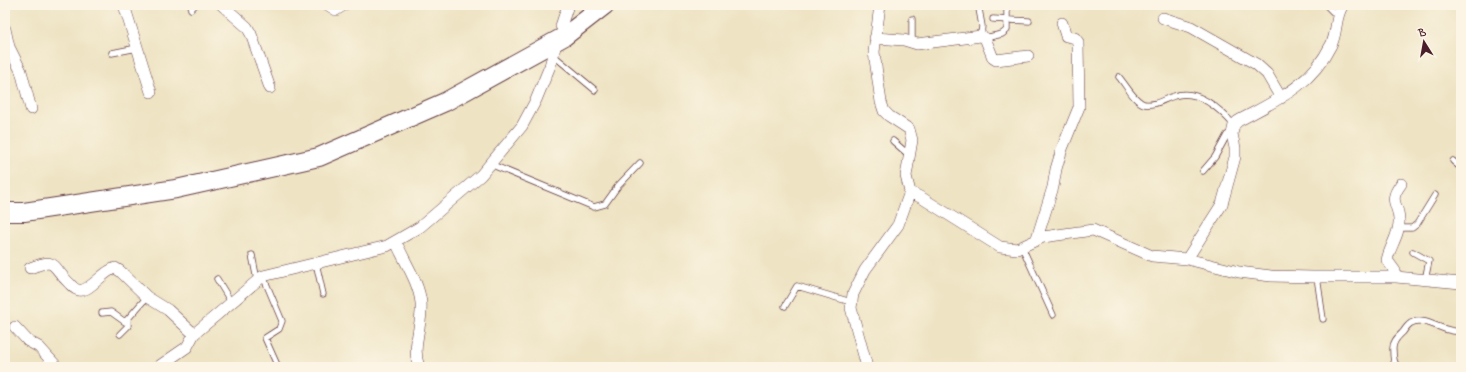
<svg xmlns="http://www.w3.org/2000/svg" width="1466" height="372" viewBox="0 0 1466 372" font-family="'Indie Flower',sans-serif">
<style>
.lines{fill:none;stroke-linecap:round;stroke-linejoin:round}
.service-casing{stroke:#633c42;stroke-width:7}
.minor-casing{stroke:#633c42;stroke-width:12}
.trunk-casing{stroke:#633c42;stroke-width:20}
.service{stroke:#fff;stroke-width:5.5}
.minor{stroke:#fff;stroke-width:11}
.trunk{stroke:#fff;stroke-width:18}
</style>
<rect width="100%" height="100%" fill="#fcf5e5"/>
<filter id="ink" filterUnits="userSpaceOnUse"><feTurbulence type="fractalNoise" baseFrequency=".025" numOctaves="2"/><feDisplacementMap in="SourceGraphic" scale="8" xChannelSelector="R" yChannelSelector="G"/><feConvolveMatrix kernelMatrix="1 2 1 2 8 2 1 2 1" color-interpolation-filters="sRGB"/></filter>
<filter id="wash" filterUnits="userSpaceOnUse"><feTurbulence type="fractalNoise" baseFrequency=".012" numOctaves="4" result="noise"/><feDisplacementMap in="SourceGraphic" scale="16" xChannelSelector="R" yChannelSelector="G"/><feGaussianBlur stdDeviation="0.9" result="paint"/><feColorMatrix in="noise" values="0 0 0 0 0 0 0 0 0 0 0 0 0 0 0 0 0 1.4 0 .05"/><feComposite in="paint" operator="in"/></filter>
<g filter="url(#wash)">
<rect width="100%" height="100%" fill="#eee3c3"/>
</g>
<g filter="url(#ink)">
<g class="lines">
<!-- service casing -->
<g class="service-casing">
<path id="service" d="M1326,5L1337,16
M191,9L195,5
M979,9L982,26L981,36
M912,19V42
M993,19L1029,21
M985,38L1002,34L1007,30V5
M112,53L137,48
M553,55L595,90
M1119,77C1126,85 1134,101 1144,104C1156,106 1164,99 1174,96C1197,88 1220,109 1234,125
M893,141L909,155
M1453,161L1461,168
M490,164L594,207L605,204L618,186L640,163
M1203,171L1215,157L1227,135L1232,134
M1399,228H1412L1417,224L1435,195
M1022,247L1053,315
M1413,252L1429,261L1425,280
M252,255L257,280
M316,263L323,294
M263,276L282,321L279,329L265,338L278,367
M1317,277L1323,319
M217,279L231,302
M785,306L797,286L851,302
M102,313L111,312L125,322L147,297
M120,334L128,326V320
M1398,367C1393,363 1393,356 1393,350C1392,342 1398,337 1403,332C1405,329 1408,325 1411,323C1425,315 1444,334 1461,331"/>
</g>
<!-- minor casing -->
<g class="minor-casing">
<path id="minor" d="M124,5L151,92
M222,5L247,27L251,34L270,88
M328,5L336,10L344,5
M1163,18L1191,27L1256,64L1267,74L1281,98
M561,26L568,5
M5,29L9,47L21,71L31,109
M875,38L904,40L917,44L981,36L985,38L993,58L996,60L1028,56
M1401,184C1387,203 1399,203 1399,220C1400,234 1390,246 1387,260L1395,271L1396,277L1461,283
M910,192L922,198L1000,247L1017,249L1043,237L1093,230L1152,256L1187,259L1239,272L1271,276L1313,277H1396
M1037,238L1053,187L1056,169L1062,149L1079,107L1078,42L1075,38L1066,36L1062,23
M396,242C404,261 419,282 421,303C423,324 411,347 419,367
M1187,259L1222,204L1235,157V148L1232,134L1234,125L1238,121C1277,100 1311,86 1331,45C1338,32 1334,18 1343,5
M30,268C58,257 51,266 69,283C72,286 75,290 79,290C90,292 103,271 115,268L120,271L147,297L168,310L194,334
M15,327L28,341L39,347L57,367
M158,367L187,347L194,334L263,276L387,246L420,227L481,175L522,126L536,100L550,66L557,40
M867,367L851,308L853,294L865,270L898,225L910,192L906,176L912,140L909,129L889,116L884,111L881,102L874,52L880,5"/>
</g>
<!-- trunk casing -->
<g class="trunk-casing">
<path id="trunk" d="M5,212H24L176,189L319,157L445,102L565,36L605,5"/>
</g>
<!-- service -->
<use href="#service" class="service"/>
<!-- minor -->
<use href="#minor" class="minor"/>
<!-- trunk -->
<use href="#trunk" class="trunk"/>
</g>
</g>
<!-- margin -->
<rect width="1466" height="372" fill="none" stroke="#fcf5e5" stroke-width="20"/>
<!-- north arrow -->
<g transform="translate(1424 42) rotate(349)" stroke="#fcf5e5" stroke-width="3" paint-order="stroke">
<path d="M0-3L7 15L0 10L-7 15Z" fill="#4a1f2b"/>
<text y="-6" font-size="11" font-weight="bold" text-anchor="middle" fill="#4a1f2b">B</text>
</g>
</svg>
